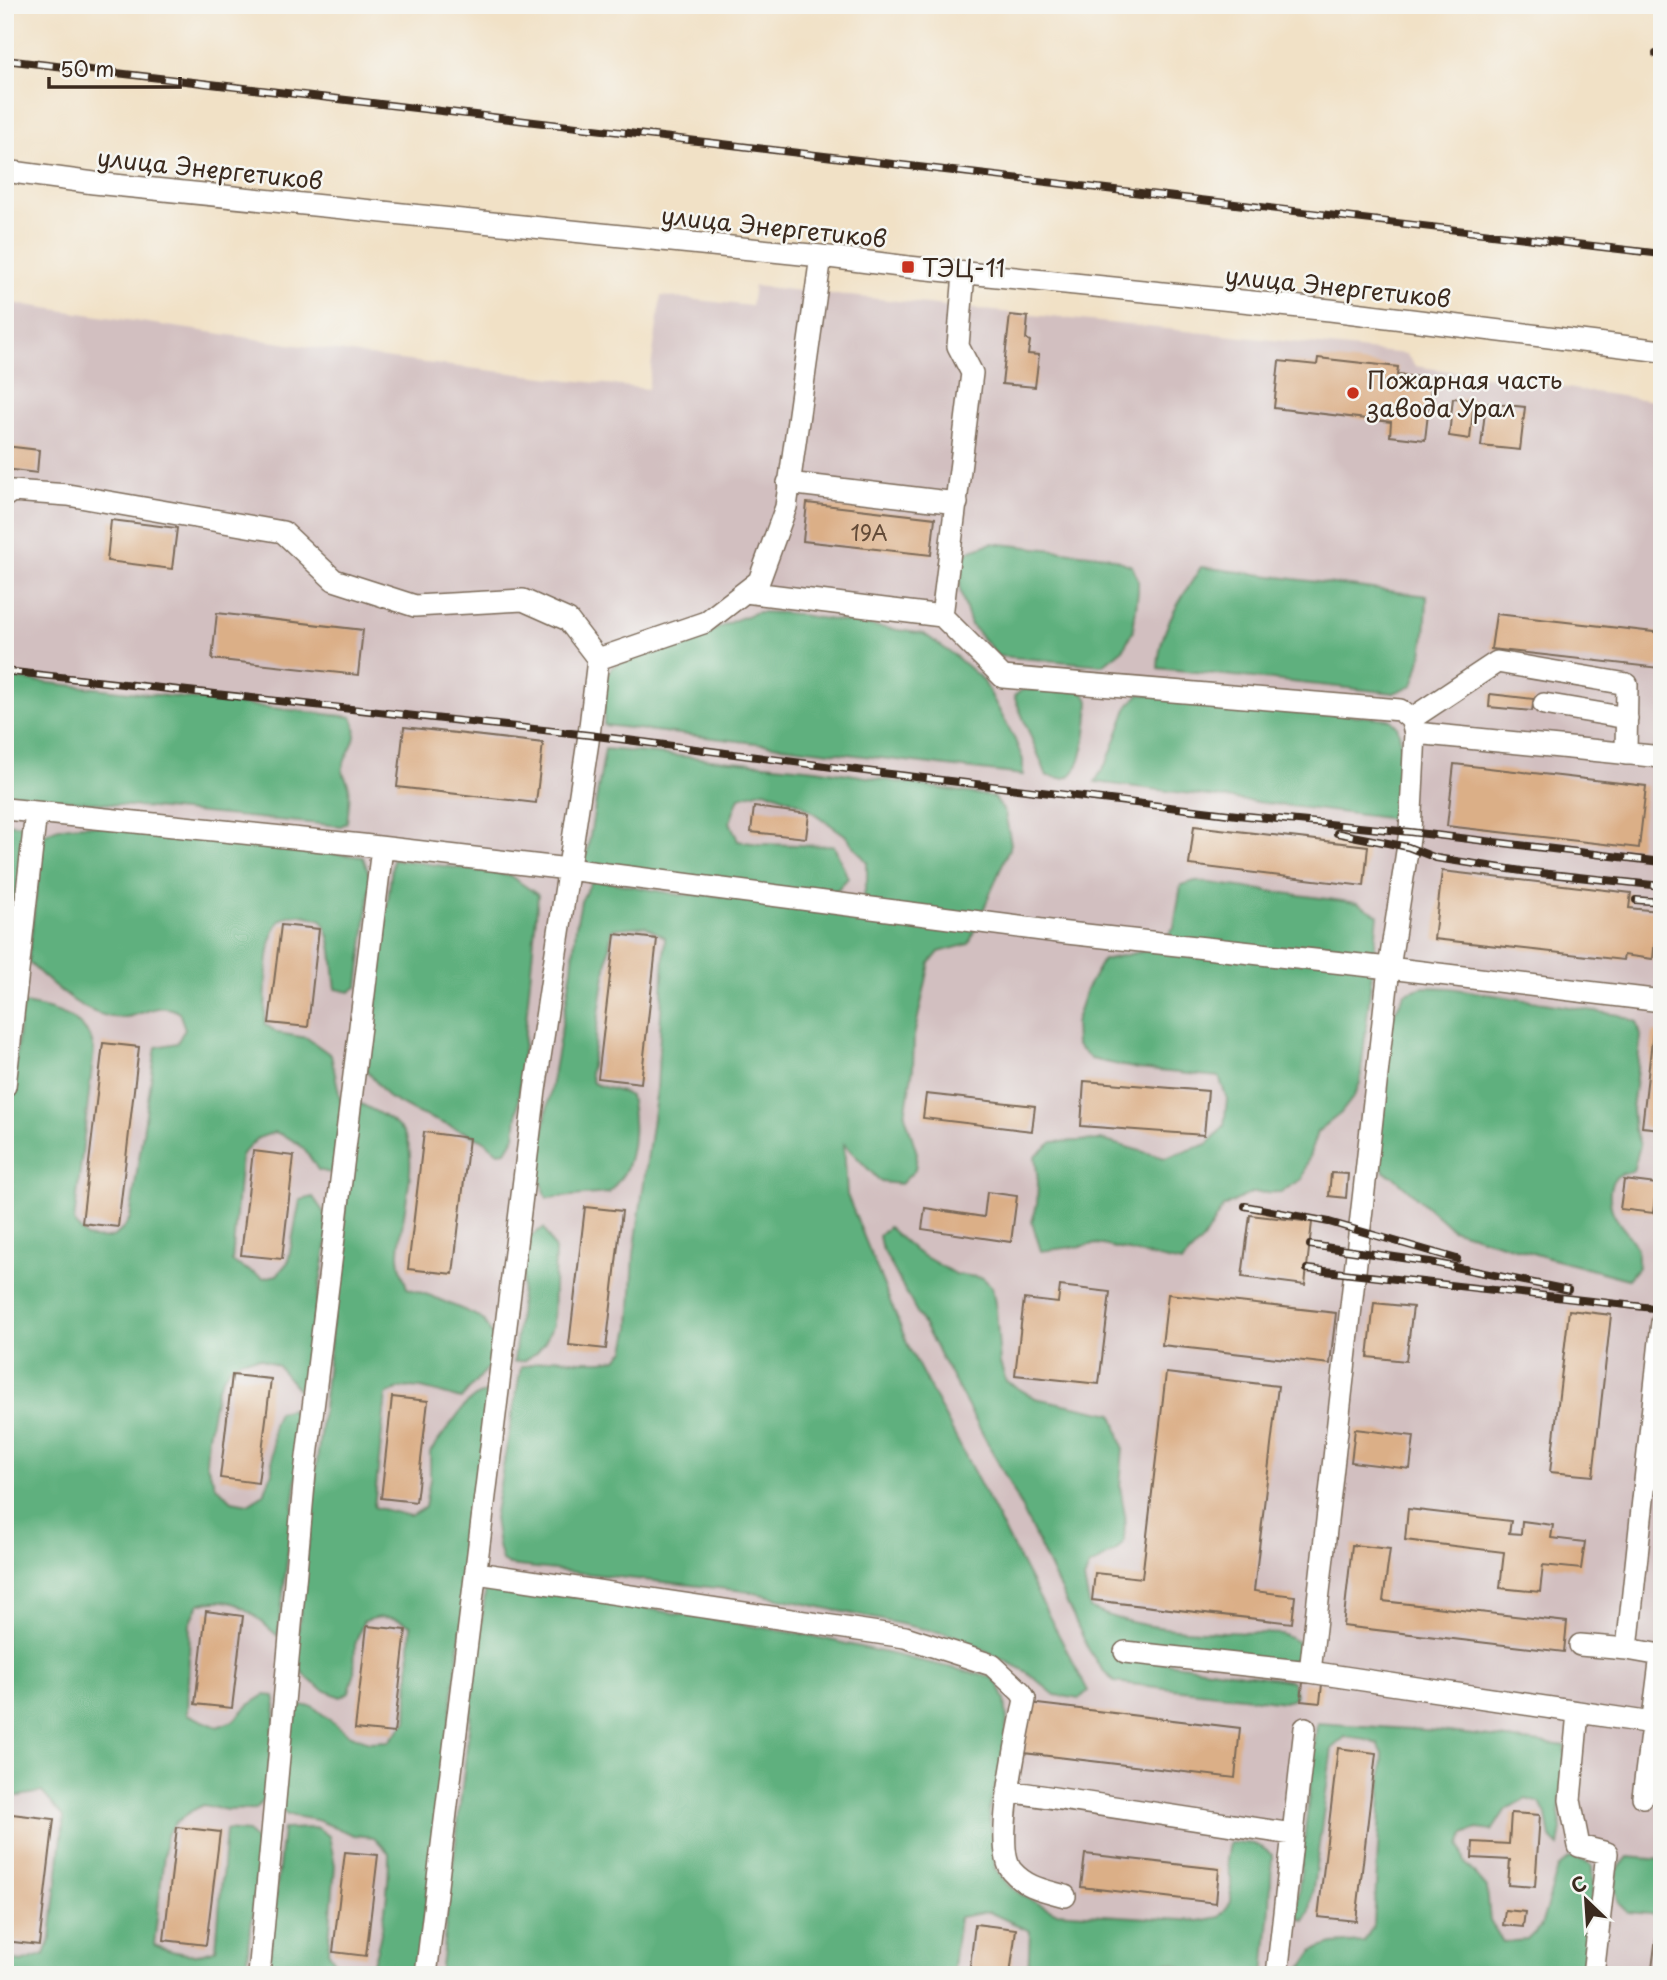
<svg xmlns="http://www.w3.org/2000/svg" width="1667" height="1980" viewBox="0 0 1667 1980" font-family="'Playpen Sans',sans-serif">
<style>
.industrial{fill:#d2bfc0}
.forest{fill:#5eb07e;stroke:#4c6d4e;stroke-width:2}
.building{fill:#dbaf87}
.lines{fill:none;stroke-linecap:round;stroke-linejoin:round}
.minor-casing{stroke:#7b6a59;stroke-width:24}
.minor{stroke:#fff;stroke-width:21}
.rail-casing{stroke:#3b2a1e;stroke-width:8}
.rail{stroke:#f6f6f2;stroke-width:5;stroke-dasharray:16;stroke-linecap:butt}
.poi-dot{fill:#c8321e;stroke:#f6f6f2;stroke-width:2.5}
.labels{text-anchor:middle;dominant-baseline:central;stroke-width:5;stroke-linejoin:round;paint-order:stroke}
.number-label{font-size:21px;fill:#634b38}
.street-label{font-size:24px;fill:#3b2a1e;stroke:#f6f6f2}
.poi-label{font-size:24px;fill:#3b2a1e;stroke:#f6f6f2;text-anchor:start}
</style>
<rect width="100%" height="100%" fill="#f6f6f2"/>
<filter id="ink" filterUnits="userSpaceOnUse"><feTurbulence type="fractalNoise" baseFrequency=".0143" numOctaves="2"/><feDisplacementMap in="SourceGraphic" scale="14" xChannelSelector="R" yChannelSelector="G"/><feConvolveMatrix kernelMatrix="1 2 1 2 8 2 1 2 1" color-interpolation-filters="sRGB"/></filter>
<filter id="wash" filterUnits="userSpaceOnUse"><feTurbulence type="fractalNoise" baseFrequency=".00686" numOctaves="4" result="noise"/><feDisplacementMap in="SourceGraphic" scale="28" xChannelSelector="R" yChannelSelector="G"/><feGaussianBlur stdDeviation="1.57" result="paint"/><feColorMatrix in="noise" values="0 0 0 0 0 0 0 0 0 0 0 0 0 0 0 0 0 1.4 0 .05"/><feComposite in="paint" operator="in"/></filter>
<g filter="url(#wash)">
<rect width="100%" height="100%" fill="#f1e1c6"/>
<!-- industrial -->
<path class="industrial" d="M754,286L1406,354L1415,366L1662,402V1975H5V302L391,359L648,389L661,296L751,306Z"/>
<!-- forest -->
<path class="forest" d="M992,543L1107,556L1132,566L1138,580V592L1133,631L1123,649L1103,665L998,656L971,625L960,590L961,558L971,550Z
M1201,567L1427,596C1426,629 1425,653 1413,685L1394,693L1158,668C1159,628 1181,599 1201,567Z
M757,612L787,613L924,634L954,655L983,680L1015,740L1023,760V775L604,725V680L612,667L638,655L690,642L733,621Z
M5,678L352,717C362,738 348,748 343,766C341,774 348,780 349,787C351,798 348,811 347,822L341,826L5,794Z
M1059,688L1082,691L1089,701C1088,718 1085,775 1064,778C1059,779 1052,776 1047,776L1014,696L1022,690Z
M1139,694L1389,719L1397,726L1400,737L1403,778L1394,819L1095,782L1108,760L1128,706Z
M605,749L816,769L994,797L1005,813L1011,844L969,944L939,952L930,963L914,1036L913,1068L905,1115L917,1153L915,1170L901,1184L881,1182L844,1144L847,1195L909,1348L1088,1691L1079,1699L1055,1695L1027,1672L957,1636L745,1591L509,1565L502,1561L498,1546L494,1518L521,1367L555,1358L579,1361H602L617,1359L625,1350L630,1327L634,1254L657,1089L665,937L645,926L612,929L590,1073L593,1083C605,1089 618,1089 630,1096C635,1119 635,1147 626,1169C622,1178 614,1186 609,1193L547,1198L539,1176L542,1138L572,969L576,926L581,901L593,879L680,895L705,894L820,910L851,916L862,904L867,880V862L845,835L801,804L765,790L739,797L730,822L738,841L759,844L834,846L848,878L837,890L814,893L585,865Z
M5,823L23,825L28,829L5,1031Z
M89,825L363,857L371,880L358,986L350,992L336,989C332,964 335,943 322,920C310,917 296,911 284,918C263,928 266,1001 265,1024L278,1033L307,1038L331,1055L342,1107L334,1174L318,1170C305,1148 299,1141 275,1132L258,1138L241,1155L232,1262L263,1278L277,1275L288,1262L300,1200L313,1197L324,1213L328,1237L301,1393L278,1366L260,1358L243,1359L229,1367L217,1389L208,1436L206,1462L215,1485L232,1501L248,1504L264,1494L272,1472L273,1424L278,1412L290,1409L300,1418L302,1433L278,1636C252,1615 237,1592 199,1604L190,1623L187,1714L217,1727L233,1721L249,1705L265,1695L274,1696L276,1706L265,1799L256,1809L227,1810L203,1805L191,1811L176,1822L166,1836L154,1945C174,1953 195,1959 216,1949L226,1830L248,1832L256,1842L260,1853L245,1975H5V1958L21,1962L45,1954L51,1938L64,1817L42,1792L19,1796L5,1795V1168L20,1018L24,1004C54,1009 88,1017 94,1050L74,1222L86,1237C108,1241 119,1239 130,1218L156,1047L177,1043L185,1029L179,1012C157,1001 147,1014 126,1017C89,1022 53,985 28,962L43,836C56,825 73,826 89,825Z
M393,859L509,875L538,895L515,1136L506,1151L498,1152L482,1139L415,1112L389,1098L367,1071Z
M1195,881L1357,903L1378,915L1360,1083L1354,1096L1341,1113L1317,1132L1302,1179L1281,1192L1251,1193L1223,1207L1203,1240L1181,1263L1098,1244L1041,1251L1032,1222L1037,1204L1038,1181L1035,1156L1053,1142L1102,1140L1165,1158L1208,1144L1224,1126L1227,1099L1219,1077L1138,1069L1091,1059L1076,1045L1075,1023L1086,990L1103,960L1158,948L1174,927L1181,885Z
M1423,987L1450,988L1619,1015L1637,1022L1641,1036L1632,1110L1634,1129L1640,1145L1633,1171C1620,1174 1611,1176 1610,1191C1608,1218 1623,1224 1635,1245C1639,1252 1638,1260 1638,1267L1628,1279L1552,1259L1452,1229L1393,1176L1384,1172L1378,1152L1387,1027L1405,993Z
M357,1102C372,1110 392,1118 403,1132C422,1158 398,1225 399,1256C399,1266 404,1278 407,1288L431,1296L473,1314L484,1321L496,1342L494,1361L461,1399C433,1392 413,1379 386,1395L374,1507L410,1516L425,1507L430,1479V1452L465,1405L478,1395L486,1393L491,1398L417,1975H268L283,1829L318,1828L329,1836L335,1865L328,1951L338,1966L360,1970L372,1966C384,1932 389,1888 389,1853L374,1837L354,1835L317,1820L287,1815L280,1808L292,1706H312L348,1734L369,1742L389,1741L407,1721L411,1625C395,1617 380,1614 363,1622L355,1645L354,1675L349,1692L341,1697C319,1689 306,1681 295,1660Z
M888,1227L915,1251L955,1274L983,1278L992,1287L996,1309L1000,1363L1006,1381L1035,1398L1113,1414L1123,1447L1120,1487L1125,1516L1124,1542L1116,1551L1089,1567L1084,1580L1090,1608C1147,1635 1219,1631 1281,1634L1298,1642V1658L1287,1663L1118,1656L1292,1681L1296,1695L1292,1700L1284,1702L1114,1682L1100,1667L1089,1650L1014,1492L881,1246L879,1236Z
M544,1228L555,1250L553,1325L545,1342L537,1352L524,1361L514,1362L527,1238Z
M486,1585L547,1592L812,1636L991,1677L999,1686L1005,1700L1007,1720L1002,1760L989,1810L995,1869L1008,1885L1023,1896L1055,1912L1198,1921L1219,1917L1231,1902V1879L1226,1859L1229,1843C1249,1842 1257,1842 1272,1855L1270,1907L1264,1975H1190C1175,1956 1157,1964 1137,1969L1134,1975H1028L1030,1931L989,1912L959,1917L952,1975H440Z
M1317,1723L1440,1731L1566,1746L1559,1814L1562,1829L1559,1846L1550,1838L1546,1815L1540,1803L1526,1799L1506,1809L1492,1831L1477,1829L1464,1834L1460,1845L1465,1863L1487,1888L1490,1921L1503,1942L1527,1940L1541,1926L1558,1868L1570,1858L1581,1860L1592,1867L1593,1886L1582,1975H1297L1314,1950L1333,1944L1364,1942L1374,1924L1383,1754L1378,1744L1367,1740L1345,1737L1332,1748L1310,1911L1305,1921L1299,1918L1297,1905Z
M1628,1857L1662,1860V1915L1628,1912L1619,1903L1615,1888L1618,1869Z"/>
<g id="blocks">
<!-- building -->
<path class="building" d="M1010,315L1028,317L1026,339L1030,341L1028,354L1039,355L1035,387L1002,384Z
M1318,358L1398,367L1397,375L1432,378L1425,440L1390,436L1391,422L1274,408L1279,361L1317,365Z
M1453,398L1474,400L1470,439L1449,436Z
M1486,403L1525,407L1520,450L1481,446Z
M5,446L39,450L37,473L5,469Z
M807,503L935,518L931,555L803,541Z
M111,520L177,528L172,569L107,561Z
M217,613L363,630L358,675L212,659Z
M1496,614L1662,633L1659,668L1491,649Z
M1490,694L1534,699L1532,711L1489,707Z
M404,727L543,743L536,803L397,787Z
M1454,764L1646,786L1639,848L1447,826Z
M754,807L809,814L806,838L751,832Z
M1194,826L1368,846L1364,886L1189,865Z
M1442,871L1631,893L1629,908L1658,911L1653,959L1624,955L1623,960L1434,939Z
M281,925L319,929L308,1027L269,1023Z
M615,934L657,939L641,1083L598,1078Z
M1653,1032L1662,1033L1661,1129L1642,1127Z
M103,1043L139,1047L118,1227L82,1223Z
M1084,1081L1208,1091L1204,1135L1081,1126Z
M926,1094L1035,1106L1032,1131L923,1118Z
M424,1132L469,1138L453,1274L408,1269Z
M253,1151L294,1156L282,1259L241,1255Z
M1331,1173L1348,1174L1346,1198L1329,1196Z
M1624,1180L1657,1184L1653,1213L1620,1209Z
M987,1192L1017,1196L1011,1242L922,1229L925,1208L984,1217Z
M585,1207L622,1211L606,1349L569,1345Z
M1250,1215L1312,1222L1305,1285L1242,1277Z
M1060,1286L1110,1292L1099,1384L1015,1375L1024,1299L1058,1303Z
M1168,1294L1336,1313L1330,1364L1162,1345Z
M1374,1303L1413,1307L1406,1361L1368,1357Z
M1569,1310L1611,1315L1593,1476L1550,1472Z
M1166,1373L1278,1386L1254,1591L1295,1596L1292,1623L1092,1600L1095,1573L1142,1578Z
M232,1375L271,1379L258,1483L220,1478Z
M392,1397L428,1401L416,1502L381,1498Z
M1355,1429L1414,1436L1410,1469L1351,1462Z
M1408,1509L1511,1521L1509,1533L1521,1534L1522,1521L1553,1525L1551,1538L1585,1542L1581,1569L1543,1565L1540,1592L1500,1588L1504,1552L1405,1540Z
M1352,1545L1390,1549L1383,1601L1567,1622L1564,1652L1343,1626Z
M206,1611L243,1616L232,1708L195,1704Z
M367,1626L406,1630L394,1733L355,1729Z
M1303,1682L1322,1684L1320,1703L1301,1701Z
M1029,1703L1240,1728L1235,1778L1024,1753Z
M1338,1748L1376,1753L1356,1921L1318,1917Z
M1511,1813L1540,1815L1535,1887L1508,1885L1510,1860L1472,1858L1473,1842L1509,1844Z
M12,1814L54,1819L39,1945L5,1941V1871Z
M177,1827L220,1832L206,1945L164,1940Z
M345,1852L378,1855L366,1956L333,1952Z
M1085,1854L1219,1869L1216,1903L1081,1887Z
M1505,1910L1525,1912L1523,1927L1503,1925Z
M1658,1921H1662V1970L1652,1969Z
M975,1924L1016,1929L1010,1975H969Z"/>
</g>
</g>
<g filter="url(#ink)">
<use href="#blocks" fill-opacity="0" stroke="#7b6a59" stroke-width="2"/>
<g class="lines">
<!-- minor casing -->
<g class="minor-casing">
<path id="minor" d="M5,171L94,183L821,256L908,267L1330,310L1662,351
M964,273L958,346L972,373L942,616L1003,677L1400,710L1411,719L1415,733L1410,832L1389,968L1310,1672L1125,1652
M788,483L957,503
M5,496L12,491L68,495L283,532L334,580L415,606L523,600L568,620L598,659
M745,592L942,616
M1544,704L1627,718
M1411,719L1497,662L1627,684L1626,754
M1415,733L1662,757
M5,809L36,812L5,1086
M36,812L362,845L568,869L1058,932L1389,968L1662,1001
M477,1573L905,1637L992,1665L1021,1692L1025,1699C1019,1732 992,1846 1012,1871C1027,1888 1044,1890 1065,1896
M1580,1645L1627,1649L1662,1322
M1627,1649L1661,1655L1643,1797
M1310,1672L1652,1723
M1578,1712L1570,1800L1579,1846L1607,1853L1593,1975
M1008,1791L1292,1834
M259,1975L305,1473L382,848
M426,1975L535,1090L589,735L598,659L706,622L759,581L786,507L821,256
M1277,1975L1305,1728"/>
</g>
<!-- minor -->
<use href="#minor" class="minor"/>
<!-- rail casing -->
<g class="rail-casing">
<path id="rail" d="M1656,54H1662
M5,60L1662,254
M5,671L589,735L848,769L1237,815L1410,832L1662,862
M1337,833L1408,847L1436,858L1522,871L1662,886
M1636,900L1662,902
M1245,1206L1329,1222L1457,1259
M1310,1245L1430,1262L1568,1290
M1307,1269L1662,1309"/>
</g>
<!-- rail -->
<use href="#rail" class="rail"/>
</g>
</g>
<!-- markers -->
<g class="poi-dot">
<rect x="901" y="260" width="14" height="14" rx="3.5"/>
<circle cx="1353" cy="393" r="7"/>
</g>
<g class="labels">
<!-- number labels -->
<g class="number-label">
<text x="869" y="532">19А</text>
</g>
<!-- street labels -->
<g class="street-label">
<text transform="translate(210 168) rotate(6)">улица Энергетиков</text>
<text transform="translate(774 226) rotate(6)">улица Энергетиков</text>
<text transform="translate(1338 286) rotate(6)">улица Энергетиков</text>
</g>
<!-- poi labels -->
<g class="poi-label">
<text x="922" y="267">ТЭЦ-11</text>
<text x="1367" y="379">Пожарная часть<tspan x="1367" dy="28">завода Урал</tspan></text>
</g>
</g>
<!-- margin -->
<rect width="1667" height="1980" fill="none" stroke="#f6f6f2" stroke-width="28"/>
<!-- north arrow -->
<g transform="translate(1586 1900) rotate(335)" stroke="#f6f6f2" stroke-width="5" paint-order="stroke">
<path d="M0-5L12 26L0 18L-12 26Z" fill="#3b2a1e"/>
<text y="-10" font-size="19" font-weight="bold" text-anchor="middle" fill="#3b2a1e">С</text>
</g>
<!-- scale -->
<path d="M49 77v10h131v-10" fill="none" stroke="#3b2a1e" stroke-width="3.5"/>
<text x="60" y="77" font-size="21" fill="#3b2a1e" stroke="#f6f6f2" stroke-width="5" paint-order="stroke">50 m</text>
</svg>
